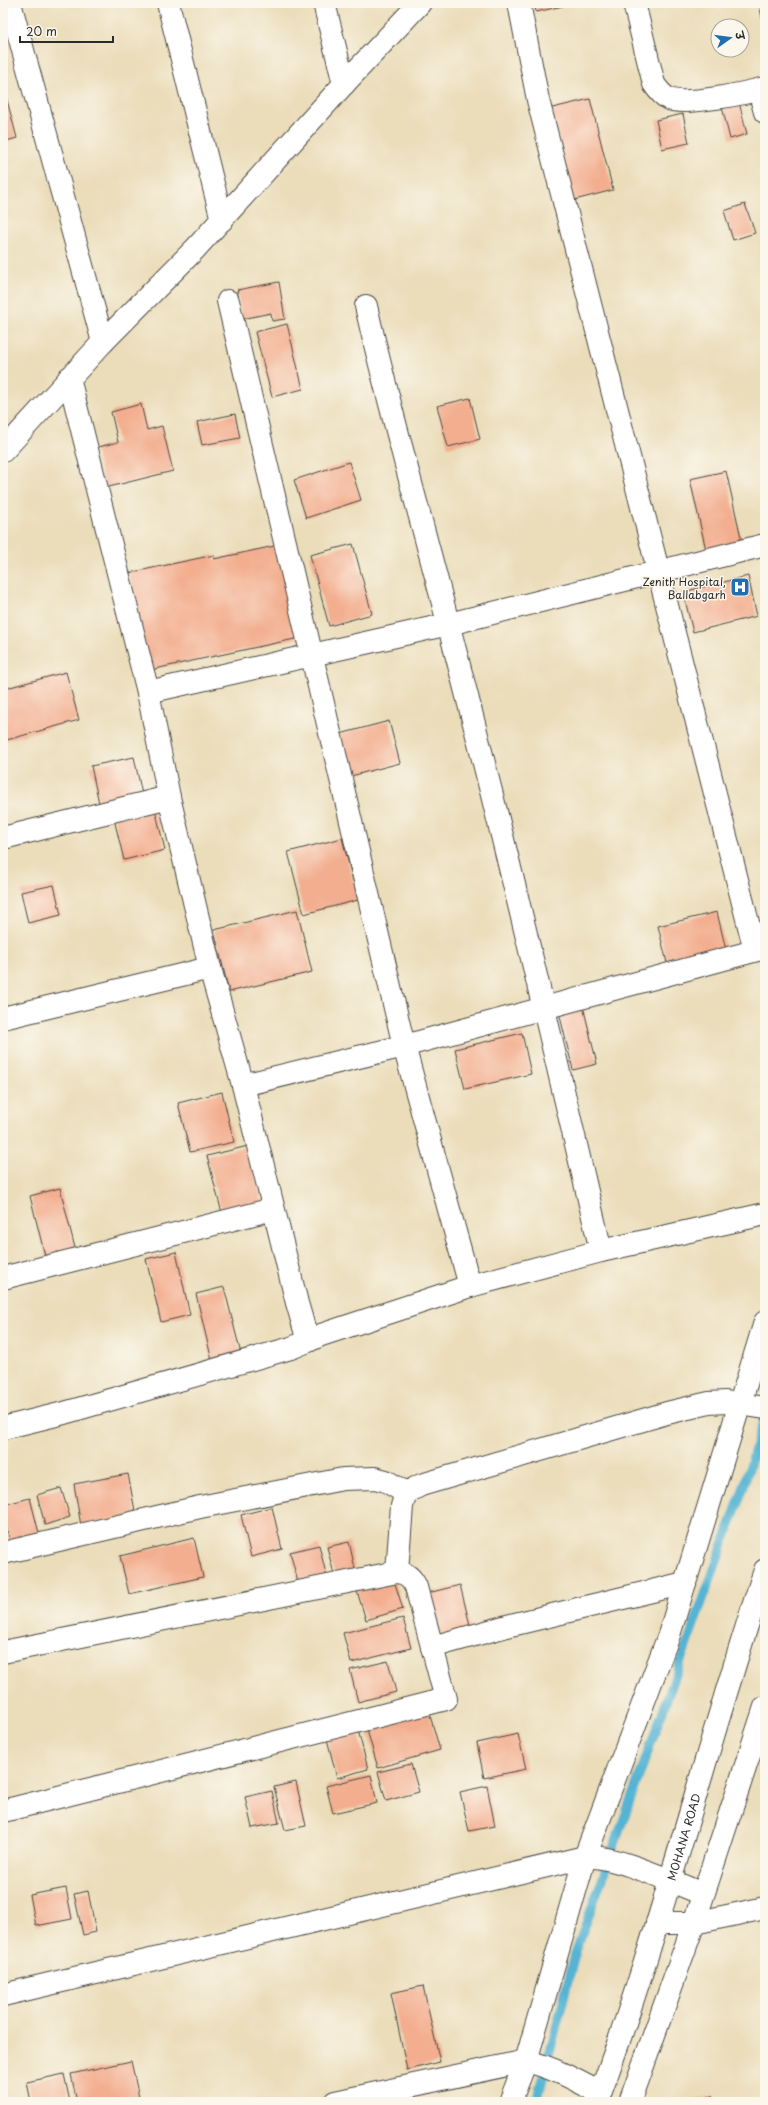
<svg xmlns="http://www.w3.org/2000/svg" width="768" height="2105" viewBox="0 0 768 2105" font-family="'Playpen Sans','Playpen Sans Deva',sans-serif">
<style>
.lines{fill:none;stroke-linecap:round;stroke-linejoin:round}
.stream{stroke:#54b4d3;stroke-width:9}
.building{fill:#f3ae8f}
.minor-casing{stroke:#484640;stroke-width:24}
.minor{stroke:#fff;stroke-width:22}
.labels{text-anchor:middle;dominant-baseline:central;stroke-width:3;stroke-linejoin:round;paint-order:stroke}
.poi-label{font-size:11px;fill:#2b2b2b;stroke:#fbf7ec;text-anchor:end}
.street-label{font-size:11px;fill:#2b2b2b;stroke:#fbf7ec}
</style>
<rect width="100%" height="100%" fill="#fbf7ec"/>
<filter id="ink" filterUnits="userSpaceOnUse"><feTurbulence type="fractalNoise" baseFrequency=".025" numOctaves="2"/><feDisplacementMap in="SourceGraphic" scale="8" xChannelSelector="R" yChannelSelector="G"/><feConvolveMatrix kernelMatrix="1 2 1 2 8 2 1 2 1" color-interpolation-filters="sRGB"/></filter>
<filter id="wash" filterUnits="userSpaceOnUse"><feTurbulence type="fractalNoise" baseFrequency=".012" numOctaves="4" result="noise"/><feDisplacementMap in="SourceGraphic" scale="16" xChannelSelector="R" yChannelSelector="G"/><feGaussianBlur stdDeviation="0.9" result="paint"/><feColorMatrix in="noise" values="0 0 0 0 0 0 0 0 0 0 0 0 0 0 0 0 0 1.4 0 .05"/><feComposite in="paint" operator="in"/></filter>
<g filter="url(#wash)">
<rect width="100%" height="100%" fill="#ebddba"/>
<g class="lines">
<!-- stream -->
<path class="stream" d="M537,2102L576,1951L743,1489L765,1415"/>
</g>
<g id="blocks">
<!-- building -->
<path class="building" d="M534,3H562L563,6L536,12Z
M759,3H765V28H764Z
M3,85L17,138L3,142Z
M590,99L613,190L567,202L544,110Z
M739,102L747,134L730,139L722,107Z
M683,114L689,143L662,149L656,120Z
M745,204L755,233L733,240L724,211Z
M279,282L285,319L272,321L271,313L242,319L237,290Z
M287,324L303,389L272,397L255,332Z
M470,398L480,439L448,447L437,406Z
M141,404L147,430L162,426L173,471L105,488L95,448L118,442L111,412Z
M235,414L240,438L202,445L197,422Z
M349,462L361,500L306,518L294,480Z
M726,471L742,542L706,550L690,479Z
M284,544L304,637L150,670L129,573L214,555V559Z
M353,544L372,614L329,626L310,555Z
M748,576L757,616L693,632L683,592Z
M66,672L79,720L3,741V689Z
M389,721L400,763L351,776L340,734Z
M134,757L143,799L100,808L91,766Z
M153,801L165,850L124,860L112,811Z
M342,838L358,900L304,914L288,852Z
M54,885L61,915L28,923L21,892Z
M297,910L312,972L229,992L214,930Z
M717,912L726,950L667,963L658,926Z
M583,1006L597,1064L573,1070L559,1012Z
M522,1033L531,1074L465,1089L455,1049Z
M222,1092L234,1142L190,1152L178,1103Z
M248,1146L263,1207L223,1217L207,1156Z
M60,1188L77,1256L47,1264L30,1196Z
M176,1252L190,1315L161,1322L146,1259Z
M224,1287L241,1354L212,1361L196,1294Z
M128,1474L136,1516L81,1526L74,1484Z
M61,1488L70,1517L45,1525L37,1495Z
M30,1498L39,1533L10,1541L3,1514V1505Z
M272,1507L282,1549L251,1557L241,1515Z
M194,1538L203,1577L129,1594L120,1556Z
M349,1542L357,1577L336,1582L327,1547Z
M319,1545L328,1582L300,1590L290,1552Z
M392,1574L403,1609L366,1620L355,1585Z
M460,1585L471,1629L436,1639L424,1594Z
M403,1618L411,1648L351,1663L343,1633Z
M388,1661L396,1692L358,1702L350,1670Z
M429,1712L440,1750L378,1768L367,1730Z
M358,1730L368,1769L337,1778L327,1739Z
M518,1734L526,1769L484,1778L477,1743Z
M411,1764L419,1792L386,1801L378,1772Z
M371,1775L377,1803L333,1813L326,1786Z
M296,1782L306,1826L285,1830L274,1787Z
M487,1786L495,1826L469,1831L460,1792Z
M272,1791L279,1823L252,1828L245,1797Z
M66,1888L72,1919L36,1926L30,1895Z
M88,1891L96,1932L83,1935L74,1894Z
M423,1986L440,2062L407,2070L391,1993Z
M131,2061L140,2102H77L71,2074Z
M64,2074L70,2102H31L27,2082Z
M712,2096L714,2102H691V2101Z"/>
</g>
</g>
<g filter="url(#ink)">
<use href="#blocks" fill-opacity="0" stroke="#484640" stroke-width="1"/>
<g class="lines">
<!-- minor casing -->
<g class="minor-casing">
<g id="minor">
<path d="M10,3L103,342"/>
<path d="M168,3L222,220"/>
<path d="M324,3L344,84"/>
<path d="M519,3L538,100L755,950"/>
<path d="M634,3L654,84C658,90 663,96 669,99C686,106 746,93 765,88"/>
<path d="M759,90L765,112"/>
<path d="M228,301L404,1046L470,1286"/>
<path d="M366,306C390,412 421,517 448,623C503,832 552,1042 601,1251"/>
<path d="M69,378L148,692L169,797L210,968L243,1085L297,1303L308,1341L321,1335L470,1286L601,1251L765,1214"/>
<path d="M3,451L103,342L196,248L344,84L420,3"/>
<path d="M148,692L449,624L765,545"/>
<path d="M3,838L169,797"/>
<path d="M3,1018L210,968"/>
<path d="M243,1085L404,1046L765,948"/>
<path d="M3,1278L273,1209"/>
<path d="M3,1428L64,1413L291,1348L308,1341"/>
<path d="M3,1553L200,1507L343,1479L375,1478L386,1481L406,1493"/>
<path d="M397,1572L402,1506L406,1493L421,1485L667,1413L709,1403L726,1402L765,1408"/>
<path d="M432,1647L507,1626L685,1583"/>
<path d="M3,1652L397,1572C407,1573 412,1578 416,1587L446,1699L3,1811"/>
<path d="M657,1923H694L765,1908"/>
<path d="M3,1995L585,1857C612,1854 675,1883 703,1894"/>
<path d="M335,2102L526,2061C552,2067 576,2080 600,2093"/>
<path d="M510,2102L526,2061L585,1857L669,1635L765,1322"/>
<path id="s1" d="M597,2102C662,1928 706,1746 765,1570"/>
<path d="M630,2102L694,1923L765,1707"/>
</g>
</g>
<!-- minor -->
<use href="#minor" class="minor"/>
</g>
</g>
<!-- icons -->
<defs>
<g id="hospital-square" transform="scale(1)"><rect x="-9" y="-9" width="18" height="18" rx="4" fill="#1f6fb2" stroke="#fbf7ec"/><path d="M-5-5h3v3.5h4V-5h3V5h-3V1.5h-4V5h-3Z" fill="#fff"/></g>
</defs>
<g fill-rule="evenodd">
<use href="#hospital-square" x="740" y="587"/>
</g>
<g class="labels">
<!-- poi labels -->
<g class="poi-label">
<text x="726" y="581">Zenith Hospital,<tspan x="726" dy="13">Ballabgarh</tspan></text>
</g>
<!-- street labels -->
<g class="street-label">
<text stroke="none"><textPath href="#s1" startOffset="279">MOHANA ROAD</textPath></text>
</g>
</g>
<!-- margin -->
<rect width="768" height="2105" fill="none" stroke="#fbf7ec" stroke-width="16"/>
<!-- north arrow -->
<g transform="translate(730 38) rotate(76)"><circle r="19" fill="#fbf7ec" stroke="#a8a59f"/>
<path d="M0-3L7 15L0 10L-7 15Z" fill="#1f6fb2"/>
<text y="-6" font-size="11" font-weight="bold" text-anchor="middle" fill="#2b2b2b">उ</text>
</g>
<!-- scale -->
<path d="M20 36v6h93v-6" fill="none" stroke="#2b2b2b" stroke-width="2"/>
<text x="26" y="36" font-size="12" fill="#2b2b2b" stroke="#fbf7ec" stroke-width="3" paint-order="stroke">20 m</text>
</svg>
